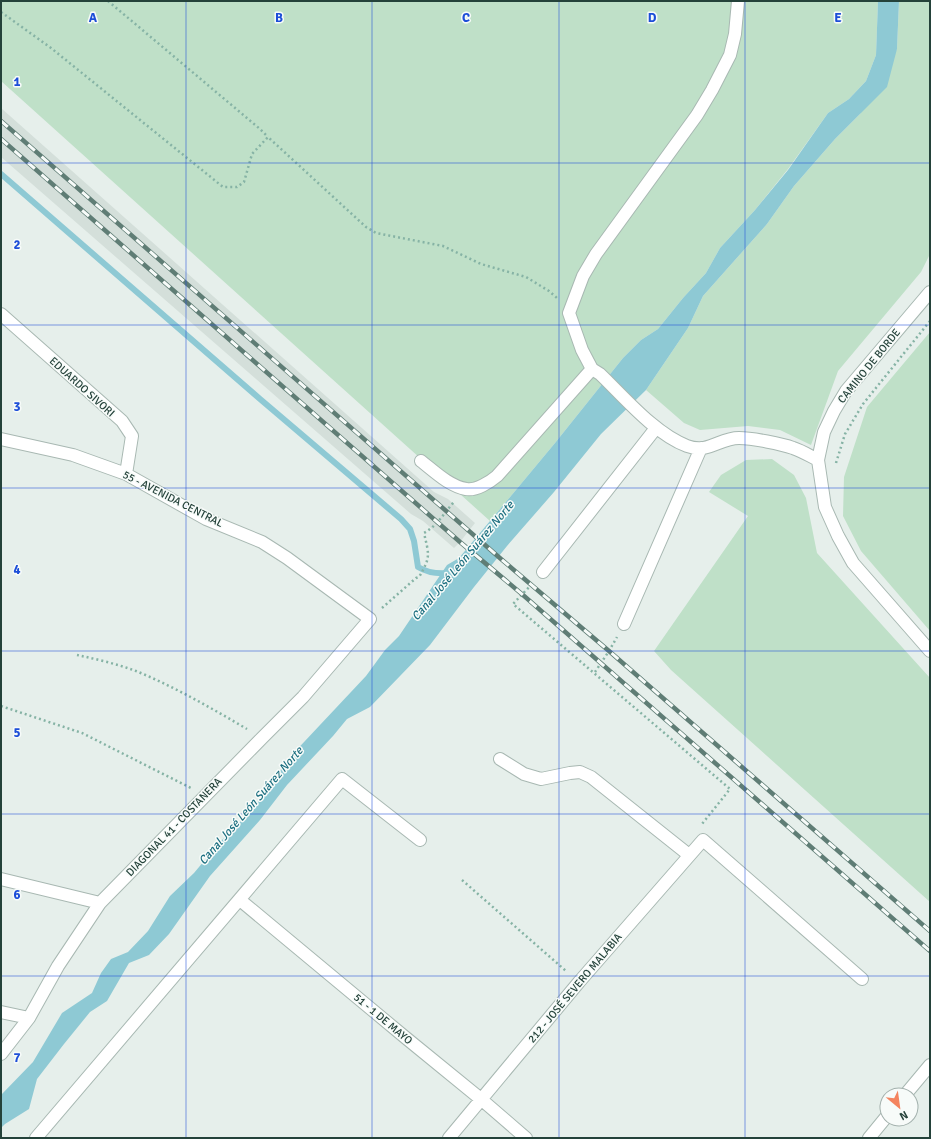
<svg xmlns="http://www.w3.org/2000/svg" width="931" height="1139" viewBox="0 0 931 1139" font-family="Signika,sans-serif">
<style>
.built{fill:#d4dfda}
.green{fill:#bfe0c8}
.water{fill:#8ec9d4}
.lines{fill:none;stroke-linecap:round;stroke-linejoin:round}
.stream{stroke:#8ec9d4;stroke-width:6}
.minor-casing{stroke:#a8b8b2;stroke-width:14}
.path{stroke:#86b3a5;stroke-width:2.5;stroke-dasharray:2 3;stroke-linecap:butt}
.minor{stroke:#fff;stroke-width:12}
.rail-casing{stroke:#5f7d75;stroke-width:4.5}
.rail{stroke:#f7fbf9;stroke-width:3;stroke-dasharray:9;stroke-linecap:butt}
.grid{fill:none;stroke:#1d4ed8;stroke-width:1;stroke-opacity:0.55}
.labels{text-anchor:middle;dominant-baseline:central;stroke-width:3;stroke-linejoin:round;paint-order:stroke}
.street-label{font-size:11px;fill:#24423a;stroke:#f7fbf9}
.water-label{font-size:12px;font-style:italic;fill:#1c6f80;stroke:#f7fbf9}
.grid-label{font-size:13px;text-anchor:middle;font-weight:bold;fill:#1d4ed8;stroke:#f7fbf9;stroke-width:3;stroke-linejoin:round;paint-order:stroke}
</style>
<rect width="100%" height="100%" fill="#e6efeb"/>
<!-- built -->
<path class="built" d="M1,108L434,492L448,499L475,523L460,542L454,548L423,521L411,514L1,157Z"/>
<!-- green -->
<path class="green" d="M1,1H878L876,55L866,81L849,99L828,113L788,169L755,210L720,248L706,273L683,298L658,329L641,340L623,358L555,443L490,521L1,81Z
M899,1H930V254L921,272L838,371L811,445L780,430L748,426L700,430L684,423L646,390L688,328L703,296L767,224L794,186L835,139L860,114L897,49Z
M930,332V631L861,551L843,516L844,477L867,407Z
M772,459L794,475L806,498L817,553L930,678V902L671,670L654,651L748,516L709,492L721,475L746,460Z"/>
<!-- water -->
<path class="water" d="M878,1H899L897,49L887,87L835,139L794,186L767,224L703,296L688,328L646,390L601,434L554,492L507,546L474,587L430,645L370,707L347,719L333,736L287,785L260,820L210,876L169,934L149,955L129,963L107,1001L90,1012L64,1044L37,1079L29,1109L5,1124L1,1128V1095L33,1062L62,1013L92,993L101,973L111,959L128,952L148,931L170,896L194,873L219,843L253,809L289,758L366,676L385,650L399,636L447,565L459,558L490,521L555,443L623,358L641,340L658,329L683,298L706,273L720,248L755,210L788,170L828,113L849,99L866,81L876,55Z"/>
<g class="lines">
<!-- stream -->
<path class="stream" d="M1,174L260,399L401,519L410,529L414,541L418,567C428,573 437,574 448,573"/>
<!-- minor casing -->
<g class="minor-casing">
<path id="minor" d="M738,1L735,34L730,55L712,90L697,115L596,254L583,276L569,313L582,350L592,369L600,374C624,397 655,434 687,446C709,454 719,438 739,438C752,438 782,444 793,448C802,451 810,456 818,460
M930,292L846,391L834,411L824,432L818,460L825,507L838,536L853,563L930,651
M1,314L122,421L132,436L126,474
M1,439L73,455L126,474L206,519L262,542L287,558L370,619L303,697L262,738L100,903L58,966L29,1018L1,1054
M421,461C434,471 449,486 466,489C476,491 490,482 497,476L592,369
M543,572L656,428
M624,624L701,448
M500,759L524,774L541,779L570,773L580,772L591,777L689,855
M1,879L100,903
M240,900L406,1038L482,1100L526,1138
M1,1012L29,1018
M905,1095L930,1065
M36,1138L342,779L420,840
M449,1138L579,982L703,840L862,979
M869,1138L887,1116"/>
</g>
<!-- path -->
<path class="path" d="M108,1L260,129L268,137
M1,12L51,48L223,187H237L244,182L252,154L268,137L366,227L376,233L443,246L481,264L526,277L549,291L557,298
M836,463L845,434L863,404L930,321
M532,584L513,604L730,789L702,824
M382,608L416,578L419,577C431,557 429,555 424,533C437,526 444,513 454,502
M77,655C96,659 117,664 136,671C175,687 211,708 247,729
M595,672L609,651L617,637
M1,706L82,733L191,788
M462,880L566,971"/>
<!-- minor -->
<use href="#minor" class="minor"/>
<!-- rail casing -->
<g class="rail-casing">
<path id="rail" d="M1,121L501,559L609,651L930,931
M1,139L460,542L523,595L930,951"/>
</g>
<!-- rail -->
<use href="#rail" class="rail"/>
</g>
<!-- grid -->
<path class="grid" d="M186,1V1138M372,1V1138M559,1V1138M745,1V1138M1,163H930M1,325H930M1,488H930M1,651H930M1,814H930M1,976H930"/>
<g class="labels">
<!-- street labels -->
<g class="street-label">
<text transform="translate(869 366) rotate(-51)">CAMINO DE BORDE</text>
<text transform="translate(82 387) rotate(42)">EDUARDO SIVORI</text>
<text transform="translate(173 499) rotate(27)">55 - AVENIDA CENTRAL</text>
<text transform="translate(174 827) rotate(-46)">DIAGONAL 41 - COSTANERA</text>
<text transform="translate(575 988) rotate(-50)">212 - JOSÉ SEVERO MALABIA</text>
<text transform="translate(383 1019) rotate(40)">51 - 1 DE MAYO</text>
</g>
<!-- water labels -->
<g class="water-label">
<text transform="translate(463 561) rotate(-50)">Canal José León Suárez Norte</text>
<text transform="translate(251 806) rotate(-49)">Canal José León Suárez Norte</text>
</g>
</g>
<g class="grid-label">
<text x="93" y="22">A</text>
<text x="279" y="22">B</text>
<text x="466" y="22">C</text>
<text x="652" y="22">D</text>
<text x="838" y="22">E</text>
<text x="17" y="86">1</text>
<text x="17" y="249">2</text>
<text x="17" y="411">3</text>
<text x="17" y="574">4</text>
<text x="17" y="737">5</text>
<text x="17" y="899">6</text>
<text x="17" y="1062">7</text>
</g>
<!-- border -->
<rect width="931" height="1139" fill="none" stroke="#24423a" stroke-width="4"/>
<!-- north arrow -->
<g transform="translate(899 1107) rotate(151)"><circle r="19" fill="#f7fbf9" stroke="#a3b1ad"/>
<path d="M0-3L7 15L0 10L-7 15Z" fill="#f4845f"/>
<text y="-6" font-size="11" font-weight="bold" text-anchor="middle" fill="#24423a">N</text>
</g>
</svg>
